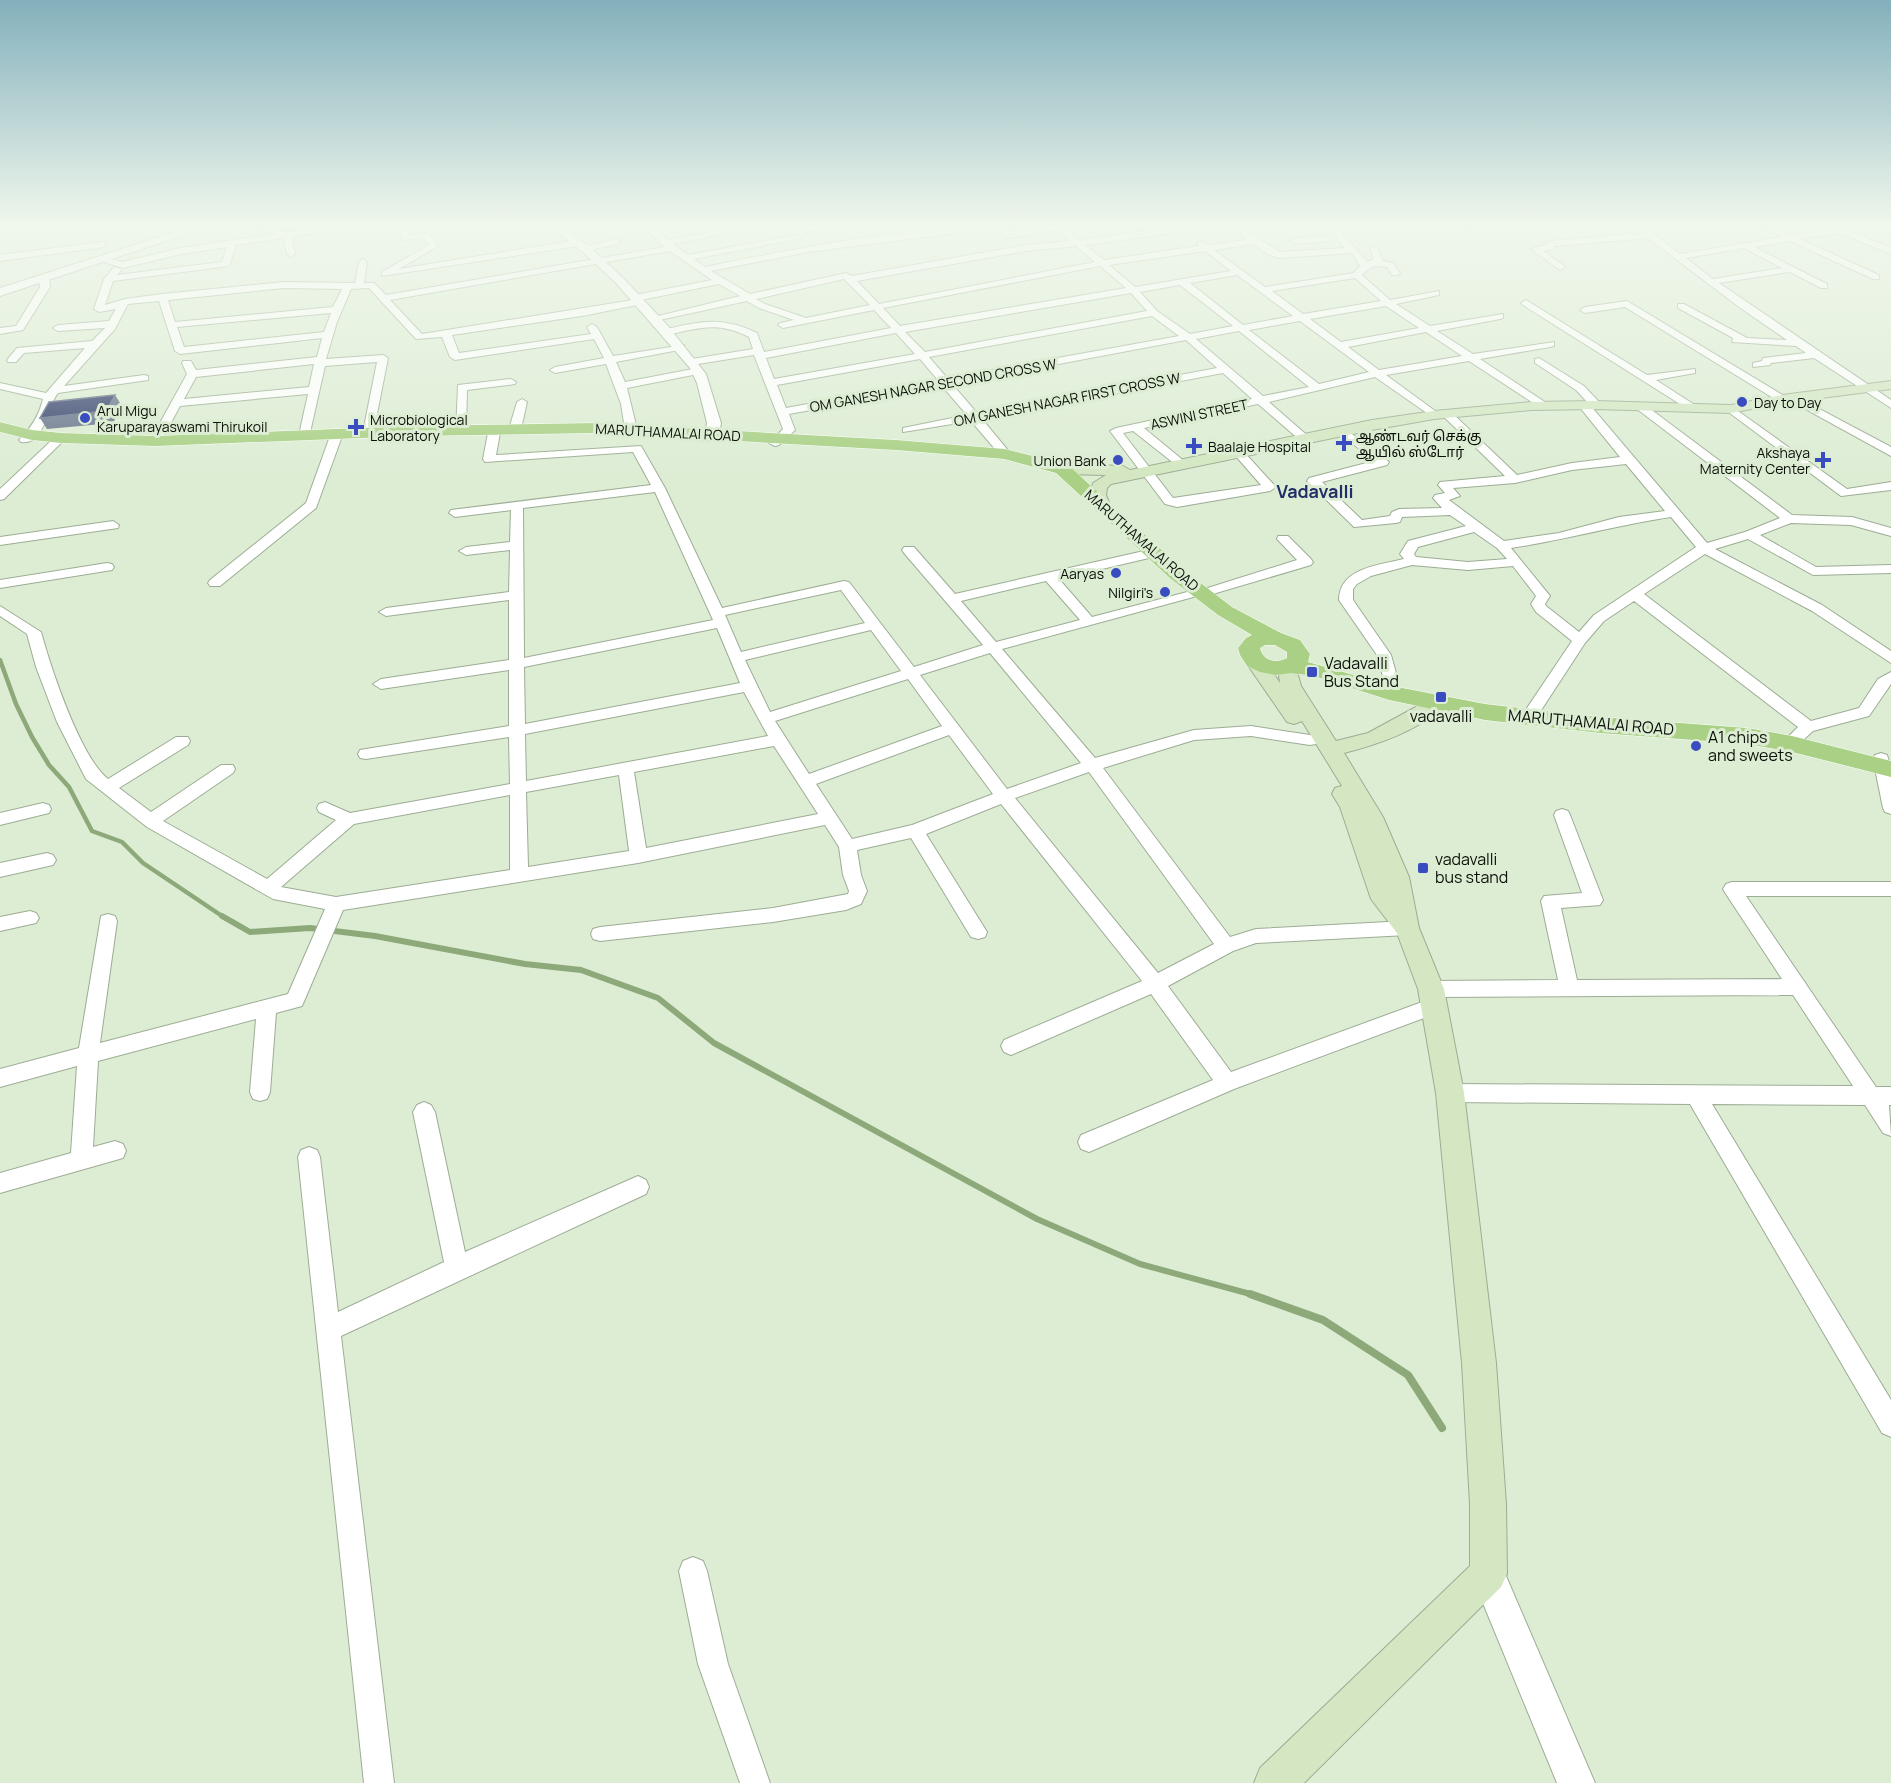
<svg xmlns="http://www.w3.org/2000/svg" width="1891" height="1783" viewBox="0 0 1891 1783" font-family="Manrope,'Noto Sans Tamil',sans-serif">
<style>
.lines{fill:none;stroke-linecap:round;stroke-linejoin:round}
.stream-far2{stroke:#8da979;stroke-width:4.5}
.stream-far1{stroke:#8da979;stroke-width:6}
.stream{stroke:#8da979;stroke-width:8}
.minor-casing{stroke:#9dac94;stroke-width:2}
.tertiary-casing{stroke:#9dac94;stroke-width:2}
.secondary-casing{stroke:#9dac94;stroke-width:2}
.primary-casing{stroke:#fff;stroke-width:1}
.minor{fill:#fff;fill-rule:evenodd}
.tertiary{fill:#fff;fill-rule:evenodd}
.secondary{fill:#d4e7c2;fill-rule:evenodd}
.primary{fill:#a9d085;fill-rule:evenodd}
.shaded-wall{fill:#68758c}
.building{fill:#36426d;stroke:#68758c;stroke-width:1.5}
.poi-dot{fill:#3a4dc0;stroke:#ddedd4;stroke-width:2}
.labels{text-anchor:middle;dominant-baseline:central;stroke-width:6;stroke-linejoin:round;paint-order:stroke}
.far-street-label{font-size:14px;fill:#0a0f07;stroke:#ddedd4}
.far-poi-label{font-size:14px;fill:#0a0f07;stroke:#ddedd4;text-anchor:start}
.poi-label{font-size:16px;fill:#0a0f07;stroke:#ddedd4;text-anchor:start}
.street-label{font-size:16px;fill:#0a0f07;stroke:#ddedd4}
.far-district-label{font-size:18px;font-weight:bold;fill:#222e66;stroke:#ddedd4}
</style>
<rect width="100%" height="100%" fill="#ddedd4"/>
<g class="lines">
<!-- stream-far2 -->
<path class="stream-far2" d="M0,660L16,704L32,737L49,765L69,787L92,831L122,842L143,863L225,918"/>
<!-- stream-far1 -->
<path class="stream-far1" d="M222,916L250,932L310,928L375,936L525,964L581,970L658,998L714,1043L1037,1219L1140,1264L1254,1295"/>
<!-- stream -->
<path class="stream" d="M1250,1294L1323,1320L1408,1375L1442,1428"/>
<!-- minor casing -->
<g class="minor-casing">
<path id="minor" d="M256,226C268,226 279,233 289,232C310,231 330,226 352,226L292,237L295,254L291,257L287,254L284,238L236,245L229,266L113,281L105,305L125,299L162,294L284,282L355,283L359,262L363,259L367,262L364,283H374L386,295L665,247L646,230V226H652L668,240L743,226H764L673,244L688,255L798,235L802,238L694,259L705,267C801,248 906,226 1004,226L1010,232L1049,226H1074L1066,229L1080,240L1180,226L1184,229L1180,232L1085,245L1104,260L1199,246L1197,244L1201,241L1208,245L1247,240L1229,226H1239L1280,252L1345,248L1327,226H1336C1345,240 1357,248 1367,262L1374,259L1370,249L1374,246L1378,249L1383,261L1393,263L1400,273L1398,275H1392L1387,267C1375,265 1370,266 1362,275L1390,300L1439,291V295L1396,304L1430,326L1503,314V318L1500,319L1437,331L1473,354L1554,342V346L1550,347L1480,359L1551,406L1545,409L1541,408L1469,361L1386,375L1438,413L1440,415L1434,418L1375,377L1269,402L1309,437V441H1301L1258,404L1144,428L1184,461V467L1180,468L1133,431L1123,433L1173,498L1261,485L1233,453L1239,449L1243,451L1276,487L1270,491L1177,507L1165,504L1110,431L1116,428L1252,399L1223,373L982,419L1011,454L1005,458L1001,456L971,421L903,432V428L967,415L942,386L789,414L795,430L779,445L775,446L769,443L783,429L754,355L692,365L687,362L692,359L753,349L749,337C718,321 699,328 667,335L663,334V330C700,321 722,316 757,333L764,352L891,328L874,310L783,328L778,325L780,323L794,320L759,308L747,301L655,321L650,318L740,296L719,284L641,300L644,302L642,304L582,316L452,335L459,353L591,334L587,327L592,324L597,327L613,356L684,345V349L616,362L625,382L698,368L703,371L698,374L627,388L637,429L631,432L625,429L621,404L606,364L555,373L550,370L555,367L604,358L594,339L455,360L450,357L442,337L416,339L369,288L351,289L337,322L326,359L383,355L388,358L373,434L369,435L363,432L377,362L325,366L309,437L305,438L299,435L308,394L180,406L160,443H152L150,441L187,374L182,363L183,361H191L196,370L317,357L322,338L180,354L175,351L159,301L128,304L115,329L64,386L144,375L148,376V380L58,393C47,406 45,446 21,442L19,440C31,428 39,416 43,399L0,389V383L46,393L85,348L24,353L16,362H8L7,360L17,348L92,341L105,328L58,331L53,328L58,325L109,321L116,309L99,312L94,309L104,279L114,267L122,269L117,275L222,262L227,247L181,254L123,268L101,261V257L123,262L181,248L275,234ZM996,228L1008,238L1058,230L1070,241L1026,245L852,276L846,273L750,294L711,271L808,252ZM1253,244L1269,255L1280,258L1352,253L1360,266L1354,273L1265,287L1214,250ZM1076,246L1095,262L879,304L857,281L1026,251ZM670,251L712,280L635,295L630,298L633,300L422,334L390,300ZM1205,251L1231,271L1135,287L1109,265ZM1100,266L1126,288L900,326L883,308ZM1237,275L1293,316L1243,325L1190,283ZM1355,278L1381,301L1303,314L1272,291ZM844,279L870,305L806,318L765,304L756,299ZM1180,285L1233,326L1190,334L1157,311L1140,292ZM284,288L342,289L333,307L175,322L168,300ZM1131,293L1147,311L925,352L905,332ZM1386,306L1419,328L1341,342L1310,319ZM331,313L324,332L184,347L177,327ZM1152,316L1179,336L947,378L929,357ZM1300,321L1369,372L1319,384L1249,330ZM1239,331L1309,387L1263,396L1196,339ZM1426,332L1462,356L1379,370L1348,347ZM896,333L915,354L774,379L766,358ZM1186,340L1217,368L977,413L952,384ZM920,359L938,380L786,408L777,385ZM314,364L309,387L184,399L196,377Z
M398,226H406L409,235L429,233L438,246L399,269L578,240L582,243L578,246L382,276V272L429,245L424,238L403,240Z
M503,226H534L508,233L505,232Z
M799,226H830L805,232Z
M1282,226H1308L1286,230Z
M1422,226H1473L1419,231V227Z
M1670,226H1691L1654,234L1680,254L1781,237L1759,226H1771L1792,235L1847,226H1869L1850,231L1891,248V254L1840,233L1800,239L1879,275V279H1873L1790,241L1754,247L1827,284V288H1821L1790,272L1719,283L1891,400V408L1814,358L1771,363L1770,365L1753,367V363L1762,361L1763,358L1806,353L1796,346L1732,342L1733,338L1678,308V304H1684L1747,338L1787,340L1739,307L1648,238L1555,246L1554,249L1543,251L1563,265L1565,267L1560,270L1531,249L1545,245L1549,241L1643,233ZM1744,248L1782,268L1713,279L1686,258Z
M1873,226L1891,229V235L1874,228Z
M1326,236L1330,239L1329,241L1295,244L1291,241L1295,238Z
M616,239L619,240V244L585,251L581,248Z
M102,242L105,243V247L0,261V255Z
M44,275L49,278L50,287L23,330L0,334V328L16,326L40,287L39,278Z
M1526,300L1647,375L1695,369V373L1656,380L1701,409L1695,412L1691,411L1523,305L1521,303Z
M1627,301L1786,397L1787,399L1782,402L1778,401L1625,307L1585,313L1580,310L1585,307Z
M1539,358L1584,386L1600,403L1602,405L1596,408L1589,404L1707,543L1745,532L1780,518L1637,409V405H1645L1792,515L1852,517L1891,528V536L1851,525L1791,523L1760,535L1816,567L1891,565V573L1813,575L1748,539L1715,549L1822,605L1891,651V663L1812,611L1705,554L1644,594L1811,721L1859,708L1878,679L1891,672V684L1869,716L1813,731L1802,741H1790L1788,737L1798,727L1634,601L1604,621L1585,643L1538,715H1528L1525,711L1572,641L1536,612L1531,604L1536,596L1513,566L1468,570L1412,565L1371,576L1357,584L1353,589V600L1391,655L1399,684L1396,687H1386L1377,655L1339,600C1339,568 1379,565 1404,559L1400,554L1408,541L1466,526L1450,515L1402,517L1400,522L1396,523L1354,527L1307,481L1309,478L1374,461L1340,433L1338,431L1344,428L1389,462L1387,465L1322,482L1362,520L1390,516L1392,512L1399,509L1442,508L1433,498L1435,495L1445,493L1438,485L1440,482L1505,476L1443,416L1441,414L1447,411L1451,412L1517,475L1572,463L1620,457L1578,405L1580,403H1588L1576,390L1535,363V359ZM1626,464L1665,511L1619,517L1559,533L1504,541L1449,500L1460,496L1453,488L1515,483L1572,470ZM1671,517L1696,547L1594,615L1579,632L1546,606L1545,604L1550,596L1511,548C1565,540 1617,525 1671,517ZM1474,532L1497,548L1507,559L1468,562L1416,557L1414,554L1418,547Z
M511,379L516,382L515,384L467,390L466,430L464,432H456L458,385Z
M1793,395L1891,447V456L1789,400L1788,398Z
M522,399L527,402L521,429L515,432L511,431L509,429L517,402Z
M1731,406L1847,489L1891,482V490L1841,496L1727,411V407Z
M494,430L500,433L496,455L641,446L665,488L722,608L844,581L849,582L914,667L983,645L904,553L902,550L904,547H914L955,594L1144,551L1149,552L1151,555L1149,558L1059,579L1092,617L1191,591L1195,592L1297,560L1277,539L1278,536H1288L1311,559L1313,562L1311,565L1206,596H1197L1002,649L1095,758L1194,730L1251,726L1310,735L1316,736L1318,740L1316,744L1310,745L1251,736L1194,740L1103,768L1230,937L1256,929L1407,921L1414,923L1416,928L1414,933L1407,935L1256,943L1233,951L1168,986L1231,1072L1433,998L1440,1000L1443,1006L1440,1012L1234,1089L1089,1152L1081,1149L1078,1142L1081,1135L1213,1080L1151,994L1018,1052L1011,1055L1004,1052L1001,1046L1004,1040L1142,981L1001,804L926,834L987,932L985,937L978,939L971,937L911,838L857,850L861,875L867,891L861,904L846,910L773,922L600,941L593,939L591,934L593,929L600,927L773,908L848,894L849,891L843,875L839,847L825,825L638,863L343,910L302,1006L276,1013L270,1092L267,1099L260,1101L253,1099L250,1092L256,1019L98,1061L93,1147L115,1141L123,1144L126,1151L123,1158L0,1193V1173L71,1153L77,1066L0,1087V1069L79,1048L101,916L108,914L115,916L117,921L100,1043L288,994L325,909L273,899L147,827L86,779L57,722L36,667L27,634L0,616V606L41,632C51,668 80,757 108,779L176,737H188L190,741L188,745L119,788L151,812L221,765H233L235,769L233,773L163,821L267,879L336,820L319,812L317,808L319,804L325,802L350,813L510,784L509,737L366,759L360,758L358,754L360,750L366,749L509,726V670L381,689L373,684L381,679L509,660V600L386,616L379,612L386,608L509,592L510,550L466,555L459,551L466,547L510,542L511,510L455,517L449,513L451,510L651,485L633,452L485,462L483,459L488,433ZM655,492L713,620L524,658L523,508ZM1046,581L1080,620L996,642L961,601ZM841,590L865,623L741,652L725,615ZM717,628L740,683L525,724L524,667ZM871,630L901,671L770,712L745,660ZM990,653L1081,763L1007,789L920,675ZM908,679L942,726L809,774L775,721ZM744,692L768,736L526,781L525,734ZM949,735L993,794L912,825L852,839L816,784ZM774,746L818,814L646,848L634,772ZM1089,772L1214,944L1158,973L1015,798ZM619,775L629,851L528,867L526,792ZM510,795V870L336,897L281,887L354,824Z
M335,436L341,439L316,508L220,586H210L208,583L210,580L306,503L329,439Z
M55,440L61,443L59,445L4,499L0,500V489L51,441Z
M113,521L119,525L118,528L0,545V537Z
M107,563L112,564L114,567L112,570L0,588V580Z
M1881,753L1887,755L1891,768V814L1885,812L1883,808L1873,759L1875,755Z
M43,803L49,805L51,809L49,813L0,825V813Z
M1562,809L1568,811L1570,815L1603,900L1600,905L1561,908L1577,980L1782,979L1726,894L1723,889L1726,884L1732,882H1891V896H1746L1876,1087H1891V1105H1889L1891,1136L1883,1133L1865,1105L1712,1104L1891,1400V1437L1882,1433L1690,1104L1450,1102L1443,1100L1440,1093L1443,1086L1450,1084L1853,1086L1793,995L1431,997L1424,995L1421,989L1424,983L1431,981L1558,980L1541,901L1544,896L1582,893L1554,815L1556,811Z
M47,853L53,855L56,860L53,865L0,877V863Z
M30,911L36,913L39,918L36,923L0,931V917Z
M424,1102L431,1105L435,1112L465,1252L638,1176L646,1180L649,1187L646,1194L341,1336L394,1783H364L298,1157L301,1150L309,1147L317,1150L320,1157L338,1312L444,1262L413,1112L417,1105Z
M693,1557L703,1561L707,1571L728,1664L770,1783H740L698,1664L679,1571L683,1561Z"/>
</g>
<!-- tertiary casing -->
<g class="tertiary-casing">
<path id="tertiary" d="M194,226H211L0,296V288Z
M550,226H562L592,249L624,279L668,326L706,374L721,423L720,429L710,441H700L698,438L706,428L707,423L697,383L690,368L616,283L585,254Z
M1488,1557L1500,1562L1595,1783H1557L1471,1574L1476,1562Z"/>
</g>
<!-- secondary casing -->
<g class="secondary-casing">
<path id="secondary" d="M1891,381V389L1782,403L1731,413L1596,409L1531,410L1434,419L1372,430L1111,484L1107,488L1106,495L1111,507L1103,512L1097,511L1090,495L1093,483L1106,475L1062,474L1054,469L1062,464L1123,466L1130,470L1372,420L1434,411L1531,402L1596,401L1731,405L1782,395Z
M1255,655L1262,657L1280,683L1278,668L1281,664L1288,662L1295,664L1301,686L1336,741L1368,733L1414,708L1426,698L1433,696L1440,698L1443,703C1427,729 1372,746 1344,753L1383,817L1409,877L1419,928L1444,989L1464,1093L1496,1363L1506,1504L1507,1574L1501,1587L1304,1783H1254L1260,1768L1470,1566V1504L1462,1363L1436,1093L1418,989L1397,933L1371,899L1340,807L1332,794L1335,788L1342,786L1302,721L1294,724L1287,722L1245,661L1248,657Z"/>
</g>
<!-- primary casing -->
<g class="primary-casing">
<path id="primary" d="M0,422L32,430L61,433L156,436L412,426L595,423L896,440L1005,449L1068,465L1185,571L1232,607L1281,633L1300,640L1310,654L1308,662L1392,686L1485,704L1600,717L1747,728L1792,736L1891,761V777L1792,752L1747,744L1600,733L1485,720L1389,700L1314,676L1291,673L1276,675L1260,672L1247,666L1240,655L1238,648L1246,638L1252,635L1218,615L1171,579L1056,473L1004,459L896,450L595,433L412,436L156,446L61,443L32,440L0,432ZM1265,645H1275L1287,652V658C1276,664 1263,661 1260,648Z"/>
</g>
<!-- minor -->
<use href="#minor" class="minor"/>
<!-- tertiary -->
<use href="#tertiary" class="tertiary"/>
<!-- secondary -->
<use href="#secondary" class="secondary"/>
<!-- primary -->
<use href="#primary" class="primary"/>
</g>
<!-- shaded-wall -->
<path class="shaded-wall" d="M115,395L122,406L113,423L47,429L40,418Z"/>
<!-- building -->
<path class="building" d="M115,395L106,411L40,418L49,402Z"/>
<!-- sky -->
<linearGradient id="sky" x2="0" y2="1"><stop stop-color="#83b0bc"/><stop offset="0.47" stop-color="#f0f7ec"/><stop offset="1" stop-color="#f0f7ec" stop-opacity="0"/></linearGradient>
<rect width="1891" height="476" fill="url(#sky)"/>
<!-- markers -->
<g class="poi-dot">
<circle cx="1742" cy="402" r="6"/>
<circle cx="85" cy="418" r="6"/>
<path d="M353 418h6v6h6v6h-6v6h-6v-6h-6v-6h6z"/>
<path d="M1341 434h6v6h6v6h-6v6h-6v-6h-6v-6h6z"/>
<path d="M1191 437h6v6h6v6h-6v6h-6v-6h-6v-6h6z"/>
<circle cx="1118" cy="460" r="6"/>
<path d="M1820 451h6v6h6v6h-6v6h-6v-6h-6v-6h6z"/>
<circle cx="1116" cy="573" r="6"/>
<circle cx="1165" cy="592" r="6"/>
<rect x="1306" y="666" width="12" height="12" rx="3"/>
<rect x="1435" y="691" width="12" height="12" rx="3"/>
<circle cx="1696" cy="746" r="6"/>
<rect x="1417" y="862" width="12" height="12" rx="3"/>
</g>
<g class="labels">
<!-- far-street labels -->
<g class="far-street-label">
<text transform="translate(933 385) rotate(-10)">OM GANESH NAGAR SECOND CROSS W</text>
<text transform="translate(1067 399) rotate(-11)">OM GANESH NAGAR FIRST CROSS W</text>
<text transform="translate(1199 414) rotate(-12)">ASWINI STREET</text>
<text transform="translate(668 432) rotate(3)">MARUTHAMALAI ROAD</text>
<text transform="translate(1142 540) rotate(41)">MARUTHAMALAI ROAD</text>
</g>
<!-- far-poi labels -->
<g class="far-poi-label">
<text x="1754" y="402">Day to Day</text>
<text x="97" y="410">Arul Migu<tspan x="97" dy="16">Karuparayaswami Thirukoil</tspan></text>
<text x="370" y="419">Microbiological<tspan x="370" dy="16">Laboratory</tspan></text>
<text x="1356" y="435">ஆண்டவர் செக்கு<tspan x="1356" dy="16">ஆயில் ஸ்டோர்</tspan></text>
<text x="1208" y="446">Baalaje Hospital</text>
<text x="1810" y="452" text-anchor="end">Akshaya<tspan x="1810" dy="16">Maternity Center</tspan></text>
<text x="1106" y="460" text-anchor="end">Union Bank</text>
<text x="1104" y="573" text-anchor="end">Aaryas</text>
<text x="1153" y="592" text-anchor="end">Nilgiri's</text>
</g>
<!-- poi labels -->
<g class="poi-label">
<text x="1324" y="663">Vadavalli<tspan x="1324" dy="18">Bus Stand</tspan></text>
<text x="1441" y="716" text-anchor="middle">vadavalli</text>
<text x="1708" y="737">A1 chips<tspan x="1708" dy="18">and sweets</tspan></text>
<text x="1435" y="859">vadavalli<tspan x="1435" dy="18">bus stand</tspan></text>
</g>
<!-- street labels -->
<g class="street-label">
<text transform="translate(1591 722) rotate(5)">MARUTHAMALAI ROAD</text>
</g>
<!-- far-district labels -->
<g class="far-district-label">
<text x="1315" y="491">Vadavalli</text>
</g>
</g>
</svg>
